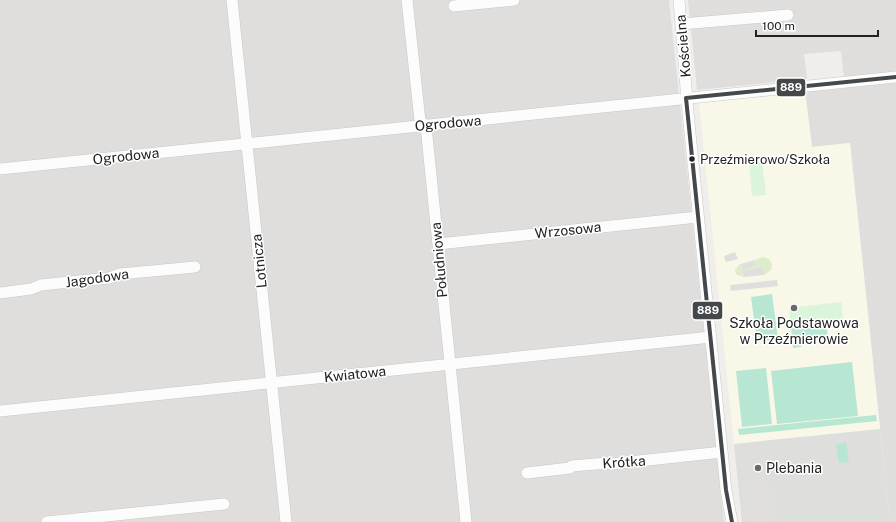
<svg xmlns="http://www.w3.org/2000/svg" width="896" height="522" viewBox="0 0 896 522" font-family="'Public Sans',sans-serif">
<style>
.residential{fill:#dfdedc}
.education{fill:#f8f7e8}
.religious{fill:#dededc}
.grass{fill:#ddeccb}
.park{fill:#daf5da}
.pitch{fill:#b7e6d2}
.parking{fill:#e0dfde}
.lines{fill:none;stroke-linecap:round;stroke-linejoin:round}
.minor-casing{stroke:#c9c8c7;stroke-width:12}
.minor{stroke:#fdfcfc;stroke-width:11}
.bus-1-casing{stroke:#fff;stroke-width:7}
.bus-1{stroke:#45484a;stroke-width:4}
.bus-dot{fill:#222;stroke:#fff;stroke-width:1.5}
.poi-dot{fill:#6a6968;stroke:#fff;stroke-width:1.5}
.labels{text-anchor:middle;dominant-baseline:central;stroke-width:3;stroke-linejoin:round;paint-order:stroke}
.bus-label{font-size:13px;fill:#222;stroke:#fff;text-anchor:start}
.street-label{font-size:14px;fill:#222;stroke:#fff}
.poi-label{font-size:14px;fill:#222;stroke:#fff}
.line-badge{stroke:#fff;stroke-width:1.5}
.badge-label{font-size:11px;text-anchor:middle;font-weight:bold;fill:#fff}
</style>
<rect width="100%" height="100%" fill="#f0eeeb"/>
<!-- residential -->
<path class="residential" d="M0,0H669L724,522H0Z
M688,0H896V522H890L850,143L812,147L805,91L845,87L841,51L804,54L807,79L697,90Z"/>
<!-- education -->
<path class="education" d="M805,91L812,147L850,143L880,429L734,444L699,103Z"/>
<!-- religious -->
<path class="religious" d="M880,429L890,522H742L734,444Z"/>
<!-- grass -->
<path class="grass" d="M763,257L769,259L772,264L771,270L764,275L763,268L742,271V277L736,274L735,270L739,265L741,264L742,270L754,266V260Z"/>
<!-- park -->
<path class="park" d="M762,162L766,195L752,196L749,163Z
M841,302L843,319L791,326L789,308Z"/>
<!-- pitch -->
<path class="pitch" d="M772,294L778,339L757,342L751,297Z
M826,321L828,339L801,341V347L793,348L791,326Z
M852,362L858,416L777,424L771,371Z
M766,368L772,424L742,427L736,371Z
M876,415L877,421L739,435L738,429Z
M846,442L849,462L839,463L836,444Z"/>
<!-- parking -->
<path class="parking" d="M735,252L738,259L726,262L724,256Z
M754,260L755,266L742,270L741,264Z
M763,267L764,275L743,277L742,271Z
M777,280L778,286L731,291L730,285Z
M770,482L774,522H748L744,485Z"/>
<g class="lines">
<!-- minor casing -->
<g class="minor-casing">
<path id="minor" d="M232,0L286,522
M407,0L420,121L426,126L466,522
M679,0L688,113L726,490L732,522
M454,6L514,0
M681,24L788,15
M0,169L896,77
M438,244L698,217
M0,293L31,289L41,285L109,278L120,274L195,267
M0,411L711,337
M527,473L570,468L572,466L607,463L611,464L722,452
M47,522L224,504"/>
</g>
<!-- minor -->
<use href="#minor" class="minor"/>
<!-- bus-1 casing -->
<g class="bus-1-casing">
<path id="bus-1" d="M686,98L726,490L732,522
M686,98L896,77"/>
</g>
<!-- bus-1 -->
<use href="#bus-1" class="bus-1"/>
</g>
<!-- markers -->
<circle class="bus-dot" cx="692" cy="159" r="3.5"/>
<g class="poi-dot">
<circle cx="794" cy="308" r="4"/>
<circle cx="758" cy="468" r="4"/>
</g>
<g class="labels">
<!-- bus labels -->
<g class="bus-label">
<text x="700" y="159">Przeźmierowo/Szkoła</text>
</g>
<!-- street labels -->
<g class="street-label">
<text transform="translate(683 46) rotate(-95)">Kościelna</text>
<text transform="translate(448 123) rotate(-5)">Ogrodowa</text>
<text transform="translate(126 156) rotate(-6)">Ogrodowa</text>
<text transform="translate(568 230) rotate(-6)">Wrzosowa</text>
<text transform="translate(439 260) rotate(-95)">Południowa</text>
<text transform="translate(259 261) rotate(-96)">Lotnicza</text>
<text transform="translate(97 278) rotate(-8)">Jagodowa</text>
<text transform="translate(355 374) rotate(-6)">Kwiatowa</text>
<text transform="translate(624 462) rotate(-4)">Krótka</text>
</g>
<!-- poi labels -->
<g class="poi-label">
<text x="794" y="323">Szkoła Podstawowa<tspan x="794" dy="16">w Przeźmierowie</tspan></text>
<text x="766" y="468" text-anchor="start">Plebania</text>
</g>
</g>
<g class="line-badge">
<rect x="776" y="78" width="30" height="19" rx="4" fill="#45484a"/>
<rect x="692" y="301" width="31" height="19" rx="4" fill="#45484a"/>
</g>
<g class="badge-label">
<text x="791" y="91">889</text>
<text x="708" y="314">889</text>
</g>
<!-- scale -->
<path d="M756 30v6h122v-6" fill="none" stroke="#222222" stroke-width="2"/>
<text x="762" y="30" font-size="12" fill="#222222" stroke="#ffffff" stroke-width="3" paint-order="stroke">100 m</text>
</svg>
